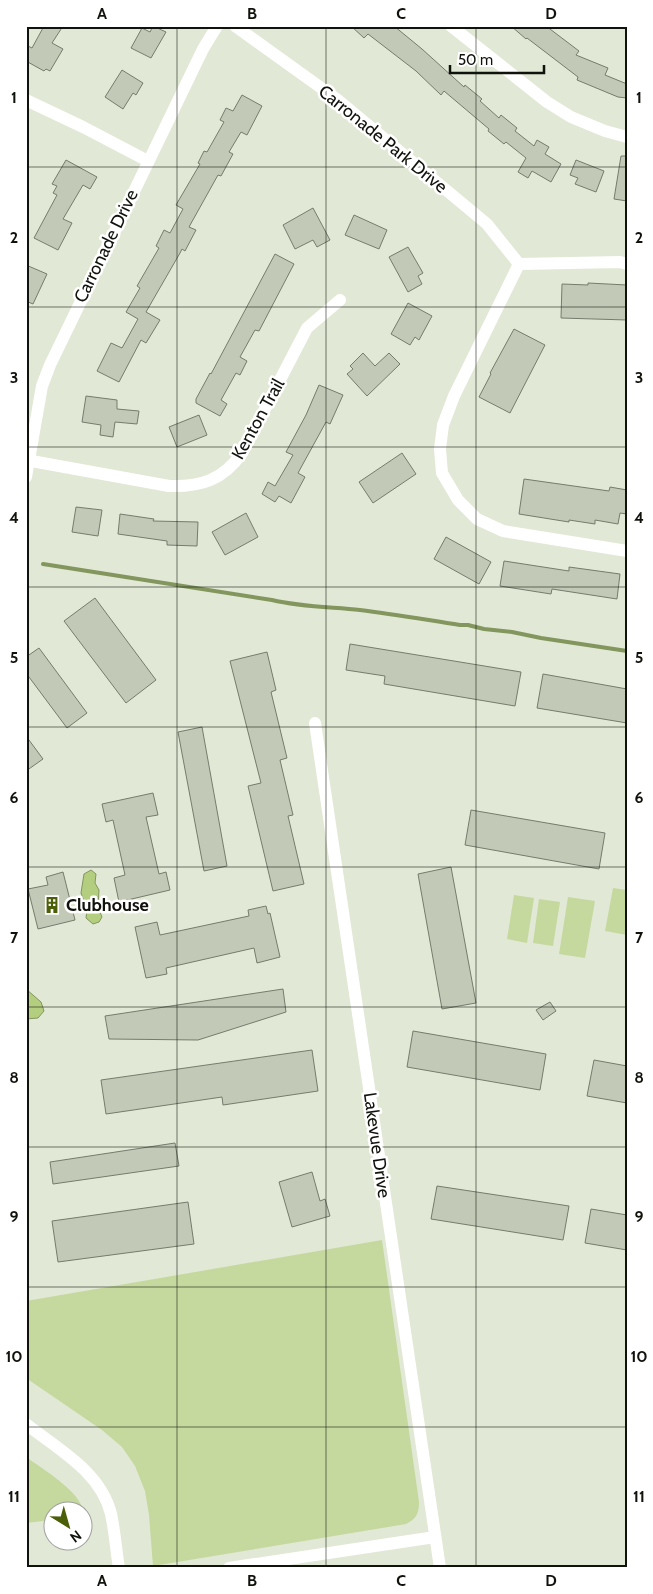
<svg xmlns="http://www.w3.org/2000/svg" width="653" height="1594" viewBox="0 0 653 1594" font-family="Cabin,sans-serif">
<style>
.green{fill:#c5d99e}
.water{fill:#b4ce80;stroke:#83965d}
.lines{fill:none;stroke-linecap:round;stroke-linejoin:round}
.stream{stroke:#83965d;stroke-width:4}
.building{fill:#c2c9b7;stroke:#767c6c}
.street{stroke:#fff;stroke-width:12}
.grid{fill:none;stroke:#10120c;stroke-width:1;stroke-opacity:0.55}
.labels{text-anchor:middle;dominant-baseline:central;stroke-width:5;stroke-linejoin:round;paint-order:stroke}
.street-label{font-size:18px;fill:#10120c;stroke:#fff}
.poi-label{font-size:18px;font-weight:bold;fill:#10120c;stroke:#fff;text-anchor:start}
.neatline{fill:none;stroke:#10120c;stroke-width:2}
.grid-label{font-size:16px;text-anchor:middle;font-weight:bold;fill:#10120c}
</style>
<rect width="100%" height="100%" fill="#e1e8d5"/>
<!-- green -->
<path class="green" d="M613,888L627,890V935L605,931Z
M514,895L534,898L527,943L507,939Z
M568,897L595,901L585,958L559,954Z
M539,899L560,902L553,946L533,943Z
M382,1240L419,1502C419,1514 416,1519 406,1524L153,1566L149,1515L145,1491L135,1466L122,1447L102,1430L26,1378V1301Z
M26,1457C40,1467 84,1494 82,1511L52,1512V1520L26,1523Z"/>
<!-- water -->
<path class="water" d="M91,870L96,874L95,883L99,890L98,907L102,917L99,922L93,924L86,918L87,910L81,893L84,874Z
M26,989L41,1002L44,1011L38,1018L26,1019Z"/>
<g class="lines">
<!-- stream -->
<path class="stream" d="M43,564L272,600C301,607 331,607 360,610C393,614 427,620 460,625H468L484,629L512,632L541,638L627,651"/>
</g>
<!-- building -->
<path class="building" d="M44,26H63L52,43L63,49L50,71L46,69L44,71L26,61V45L32,48Z
M153,26L166,32L151,58L131,48L142,28L150,32Z
M351,26H394L422,49L464,87L465,85L482,99L480,101L499,118L501,115L517,128L515,131L534,146L537,140L549,147L545,154L561,164L551,182L532,171L528,178L518,172L526,158L506,142L504,144L488,131L489,129L444,91L441,95L416,71L368,34L364,38Z
M511,26H546L579,51L576,55L608,68L605,75L627,84V98L618,97L577,80L578,77L527,38L526,39Z
M122,70L143,83L136,95L133,93L123,109L105,97Z
M242,95L262,106L247,135L241,132L229,152L233,154L221,176L218,175L189,227L196,230L185,251L182,249L180,253L146,312L160,320L146,343L141,340L119,382L97,371L111,343L122,348L138,319L126,312L140,288L137,286L159,248L156,246L164,230L170,233L183,209L176,205L200,164L198,163L204,151L207,152L224,122L220,120L226,108L233,111Z
M621,156H627V201L614,199Z
M66,160L97,177L90,189L83,185L63,219L72,223L58,250L34,238L57,195L53,193L57,186L52,184Z
M576,160L604,171L596,192L575,184L578,178L570,175Z
M313,208L330,240L317,247L313,240L295,249L283,225Z
M354,215L387,230L379,249L345,235Z
M408,247L423,273L418,276L422,284L408,292L389,257Z
M275,254L294,264L259,331L255,330L240,357L247,361L240,375L236,373L221,400L227,404L220,416L196,403V399L210,373L211,374Z
M26,265L47,274L33,304L26,301Z
M588,283L627,285V320L561,318L562,284L588,285Z
M408,303L432,316L419,340L415,337L410,345L391,334Z
M514,329L545,345L510,413L479,397L491,374L490,373Z
M363,353L375,366L389,353L400,364L367,396L347,374L353,369L350,366Z
M319,385L343,395L330,424L326,422L298,473L305,477L291,503L279,496L275,502L262,494L268,482L275,486L293,455L286,452L306,415Z
M86,396L117,400V409L139,411L137,424L115,422L113,437L100,435L101,425L82,422Z
M199,415L207,435L177,447L169,427Z
M402,453L416,474L373,503L359,482Z
M524,479L609,491L610,487L627,490V514L620,513L618,524L595,520V524L569,520V522L519,514Z
M76,507L102,510L98,536L72,532Z
M246,513L258,537L225,555L212,532Z
M120,514L154,519L153,521L198,522L197,546L167,545V541L118,534Z
M446,537L491,562L479,584L434,559Z
M504,561L569,571V567L620,574L617,599L552,589L551,594L500,586Z
M95,598L156,680L126,703L64,621Z
M350,644L521,672L515,706L384,684L385,676L346,670Z
M39,648L87,713L67,728L26,673V657Z
M267,652L276,690L271,692L287,758L280,760L293,815L288,816L304,884L273,891L248,786L261,783L230,661Z
M543,674L627,689V723L537,708Z
M202,727L227,866L204,871L178,732Z
M26,736L43,759L26,771Z
M153,793L158,815L146,817L159,874L166,872L170,890L119,902L114,878L125,875L113,820L106,822L102,804Z
M471,810L605,833L599,869L465,845Z
M451,867L476,1003L442,1009L418,874Z
M63,872L75,920L38,929L28,889L48,885L46,877Z
M266,906L268,914L270,913L280,957L257,963L254,948L166,968L167,974L146,978L135,927L157,922L160,935L249,916L248,910Z
M283,989L286,1012L198,1040L109,1039L105,1016Z
M550,1002L556,1011L543,1020L536,1010Z
M413,1031L546,1054L540,1090L407,1067Z
M312,1050L318,1091L223,1105L222,1097L106,1114L101,1080Z
M594,1060L627,1066V1103L587,1096Z
M175,1143L179,1166L53,1184L50,1162Z
M312,1172L320,1201L325,1199L330,1216L292,1227L279,1182Z
M437,1186L569,1206L563,1240L431,1219Z
M188,1202L194,1244L58,1262L52,1221Z
M591,1209L627,1215V1250L585,1243Z"/>
<g class="lines">
<!-- street -->
<path class="street" d="M235,26L338,100L487,224L519,264
M451,26L547,102L571,117L605,131L627,137
M26,100L83,127L148,161
M519,264L454,396L443,425L440,449L442,473L458,500L477,519L503,531L627,551
M519,264L620,262L627,264
M26,460L169,486C201,487 223,480 242,453L307,328L340,300
M26,477L42,386L50,365L203,49L217,26
M315,723L440,1568
M26,1424C58,1449 101,1472 111,1514C115,1532 116,1550 119,1568
M229,1568L435,1537"/>
</g>
<!-- grid -->
<path class="grid" d="M177,26V1568M326,26V1568M476,26V1568M26,167H627M26,307H627M26,447H627M26,587H627M26,727H627M26,867H627M26,1007H627M26,1147H627M26,1287H627M26,1427H627"/>
<!-- icons -->
<defs>
<g id="building-bare" transform="scale(1.35)"><path d="M-4-6H4V6H1V3H-1V6H-4ZM-2.5-4.3h1.7v1.8h-1.7ZM.8-4.3h1.7v1.8H.8ZM-2.5-1h1.7V.8h-1.7ZM.8-1h1.7V.8H.8Z" fill="#4a5f07" stroke="#fff" stroke-width="2.5" paint-order="stroke"/></g>
</defs>
<g fill-rule="evenodd">
<use href="#building-bare" x="52" y="905"/>
</g>
<g class="labels">
<!-- street labels -->
<g class="street-label">
<text transform="translate(383 139) rotate(39)">Carronade Park Drive</text>
<text transform="translate(106 246) rotate(-64)">Carronade Drive</text>
<text transform="translate(258 419) rotate(-61)">Kenton Trail</text>
<text transform="translate(377 1145) rotate(82)">Lakevue Drive</text>
</g>
<!-- poi labels -->
<g class="poi-label">
<text x="66" y="905">Clubhouse</text>
</g>
</g>
<!-- border -->
<rect width="653" height="1594" fill="none" stroke="#ffffff" stroke-width="55"/>
<!-- north arrow -->
<g transform="translate(68 1526) rotate(143)"><circle r="24" fill="#ffffff" stroke="#9fa09e"/>
<path d="M0-4L9 19L0 12L-9 19Z" fill="#4a5f07"/>
<text y="-8" font-size="14" font-weight="bold" text-anchor="middle" fill="#10120c">N</text>
</g>
<!-- scale -->
<path d="M450 65v8h94v-8" fill="none" stroke="#10120c" stroke-width="2.5"/>
<text x="458" y="65" font-size="15" fill="#10120c" stroke="#ffffff" stroke-width="4" paint-order="stroke">50 m</text>
<rect x="28" y="28" width="598" height="1538" class="neatline"/>
<g class="grid-label">
<text x="102" y="19">A</text>
<text x="252" y="19">B</text>
<text x="401" y="19">C</text>
<text x="551" y="19">D</text>
<text x="14" y="103">1</text>
<text x="639" y="103">1</text>
<text x="14" y="243">2</text>
<text x="639" y="243">2</text>
<text x="14" y="383">3</text>
<text x="639" y="383">3</text>
<text x="14" y="523">4</text>
<text x="639" y="523">4</text>
<text x="14" y="663">5</text>
<text x="639" y="663">5</text>
<text x="14" y="803">6</text>
<text x="639" y="803">6</text>
<text x="14" y="943">7</text>
<text x="639" y="943">7</text>
<text x="14" y="1083">8</text>
<text x="639" y="1083">8</text>
<text x="14" y="1222">9</text>
<text x="639" y="1222">9</text>
<text x="14" y="1362">10</text>
<text x="639" y="1362">10</text>
<text x="14" y="1502">11</text>
<text x="639" y="1502">11</text>
<text x="102" y="1586">A</text>
<text x="252" y="1586">B</text>
<text x="401" y="1586">C</text>
<text x="551" y="1586">D</text>
</g>
</svg>
